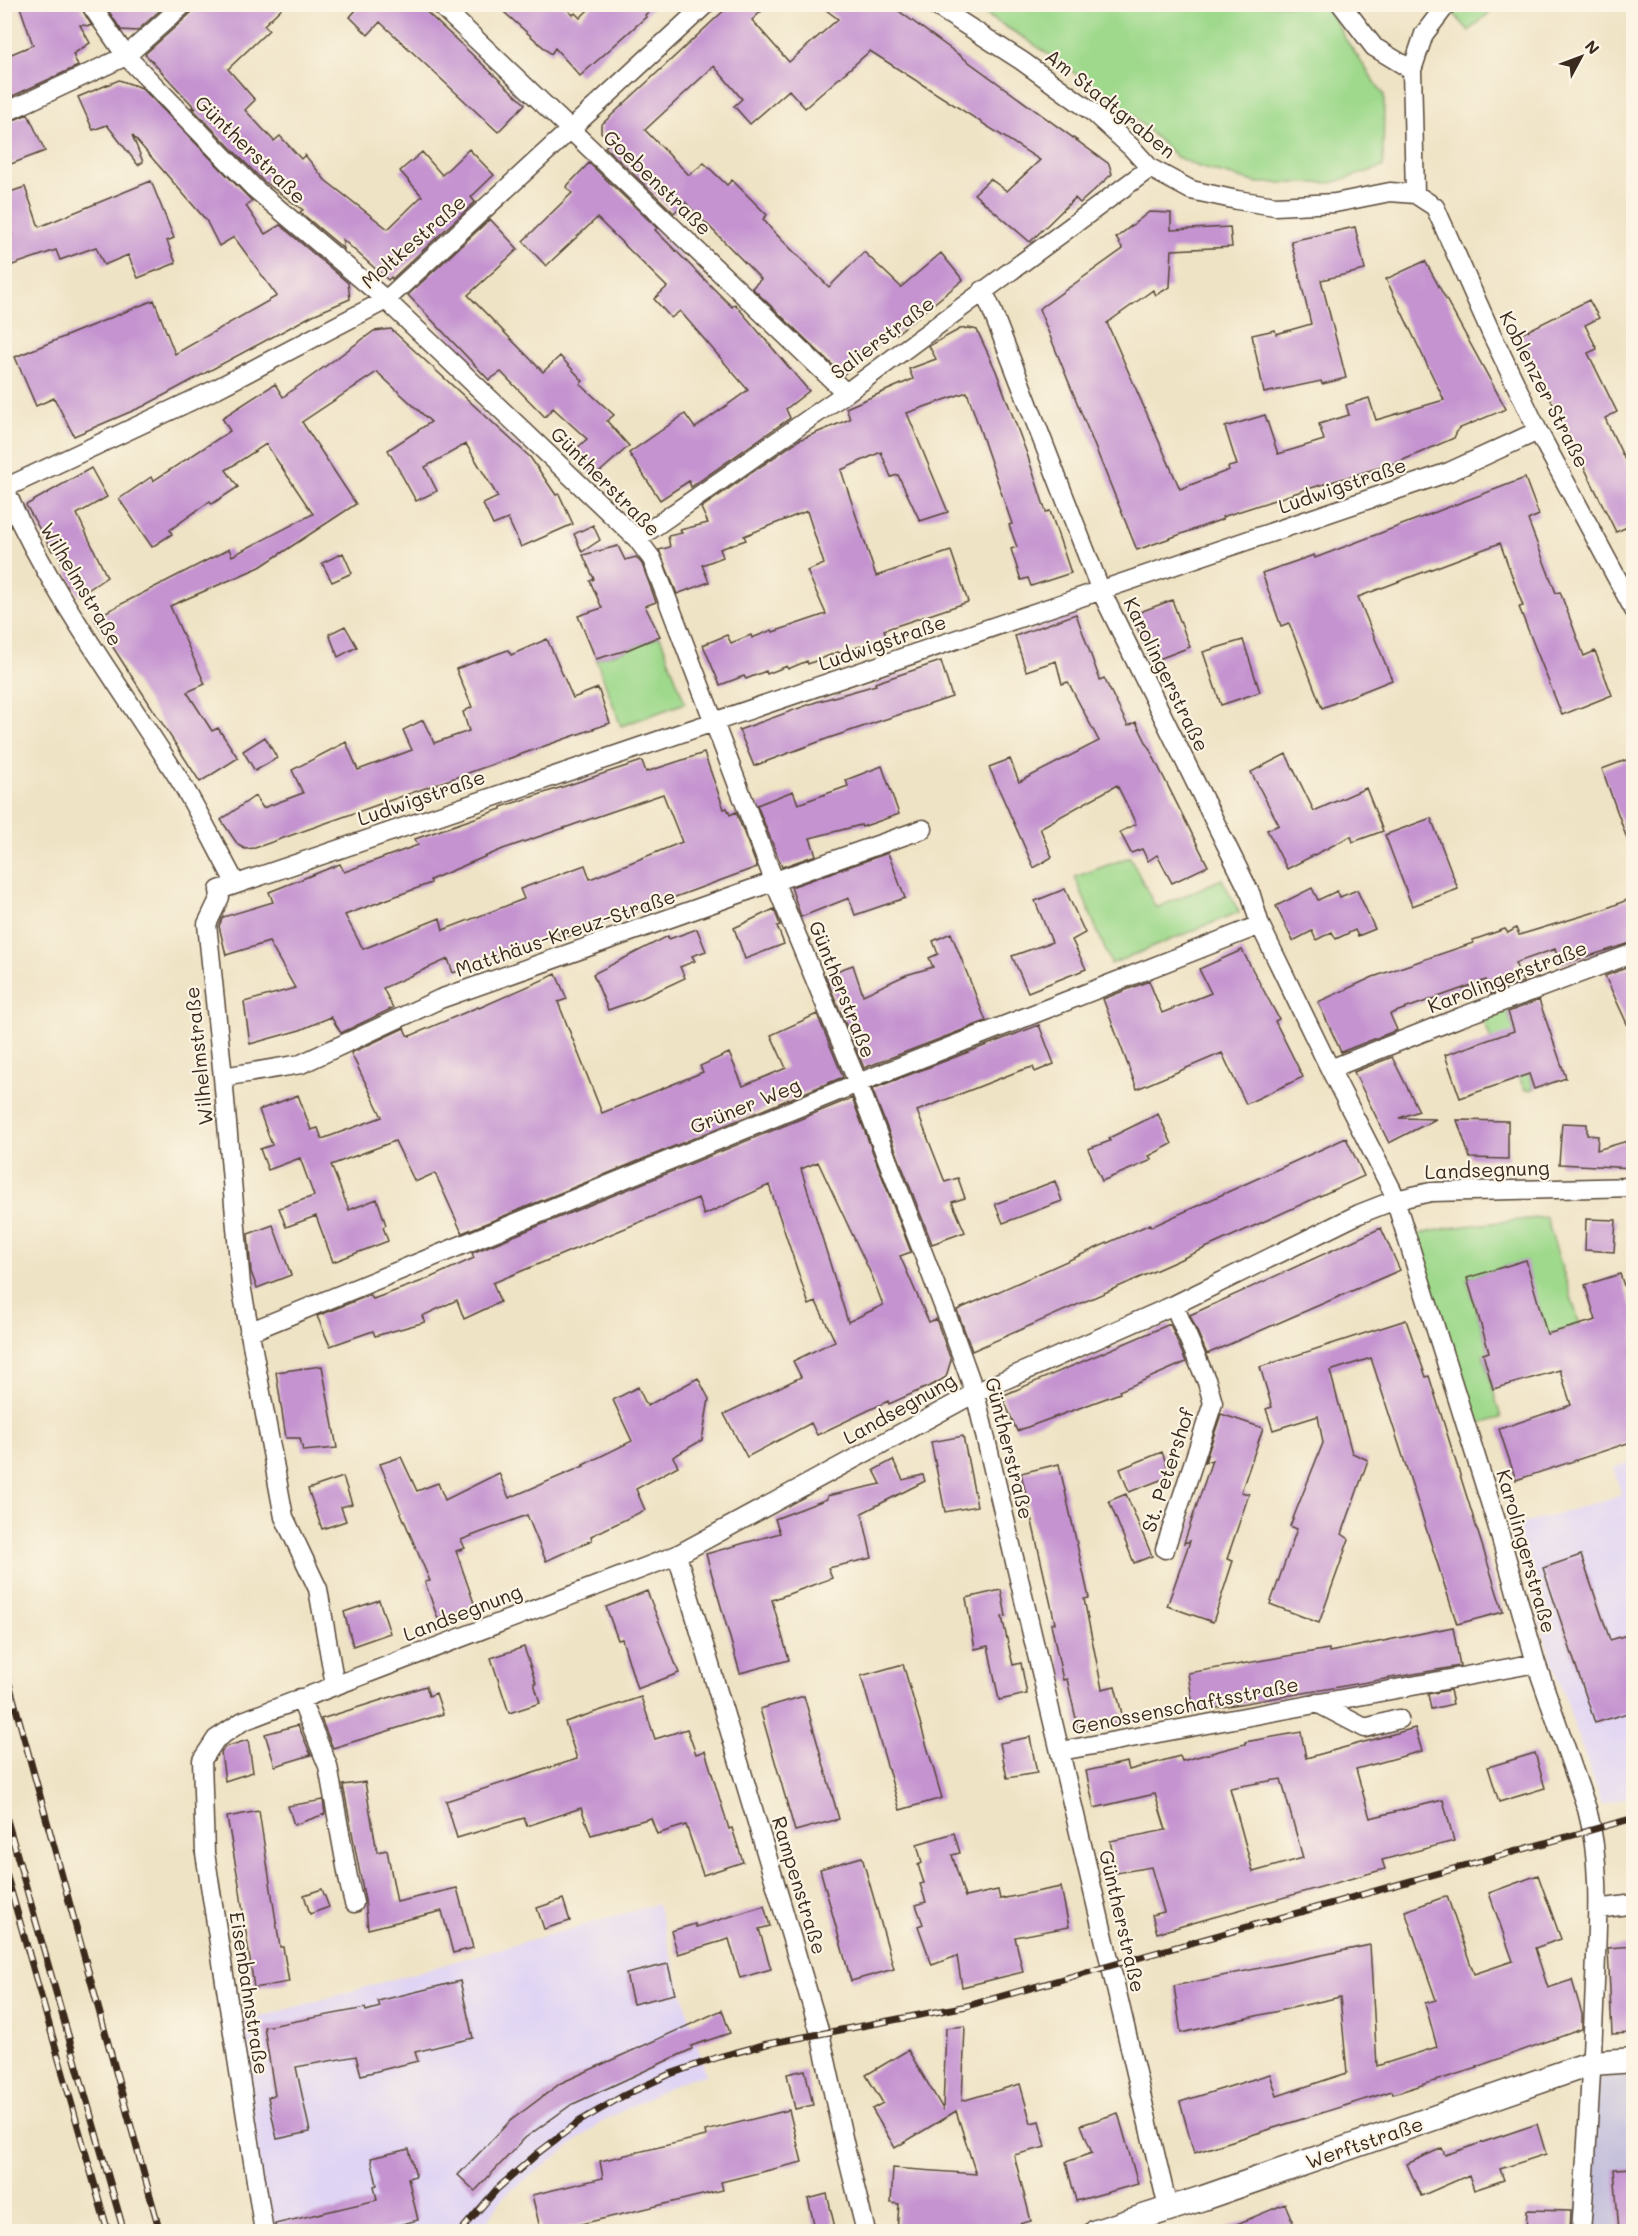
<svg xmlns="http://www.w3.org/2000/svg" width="1638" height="2236" viewBox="0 0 1638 2236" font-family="Mali,sans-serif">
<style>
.built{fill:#e0d4f4}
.industrial{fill:#c4c0db}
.green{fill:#9fd98c;stroke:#6d8255;stroke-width:1.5}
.building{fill:#c493d0;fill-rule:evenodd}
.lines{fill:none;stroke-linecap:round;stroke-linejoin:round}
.minor-casing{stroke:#564637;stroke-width:21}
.tertiary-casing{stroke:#564637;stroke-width:27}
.minor{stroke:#fff;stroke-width:18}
.tertiary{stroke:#fff;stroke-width:24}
.rail-casing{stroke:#3b2a1e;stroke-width:7}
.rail{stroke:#fcf5e5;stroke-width:4.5;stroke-dasharray:14;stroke-linecap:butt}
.labels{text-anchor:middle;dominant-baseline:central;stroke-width:4.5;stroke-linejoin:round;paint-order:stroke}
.street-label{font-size:20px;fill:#3b2a1e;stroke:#fcf5e5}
</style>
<rect width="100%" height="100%" fill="#fcf5e5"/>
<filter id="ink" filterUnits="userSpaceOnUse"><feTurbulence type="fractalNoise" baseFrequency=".0167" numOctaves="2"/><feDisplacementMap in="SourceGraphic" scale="12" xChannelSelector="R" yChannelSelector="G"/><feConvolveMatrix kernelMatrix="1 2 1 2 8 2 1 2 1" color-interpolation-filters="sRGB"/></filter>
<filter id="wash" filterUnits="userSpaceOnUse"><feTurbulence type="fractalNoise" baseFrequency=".008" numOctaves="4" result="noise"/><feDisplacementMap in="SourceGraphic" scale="24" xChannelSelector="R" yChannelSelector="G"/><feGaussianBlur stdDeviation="1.35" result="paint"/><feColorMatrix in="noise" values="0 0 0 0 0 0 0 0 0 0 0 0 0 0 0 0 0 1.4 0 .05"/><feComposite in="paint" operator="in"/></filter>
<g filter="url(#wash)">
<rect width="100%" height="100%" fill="#efe3c5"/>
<!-- built -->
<path class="built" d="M1633,1461V1795L1602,1805L1551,1658L1512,1527L1622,1495L1613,1468Z
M657,1904L706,2075L686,2079L606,2119L504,2196L481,2231H258L229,2026Z"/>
<!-- industrial -->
<path class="industrial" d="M1633,2073V2231L1575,2232L1585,2080Z"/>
<!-- green -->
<path class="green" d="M970,5H1327L1344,37L1384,95L1383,167L1332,183H1258L1199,167L1177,157L1123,107L1026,39Z
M1446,5H1498L1469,31Z
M660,636L685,703L621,726L596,659L627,650Z
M1130,857L1156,908L1222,879L1239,912L1111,964L1075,877Z
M1507,1010L1534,1089L1525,1090L1518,1076L1505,1080L1484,1020Z
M1546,1217L1580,1325L1547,1334L1525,1261L1467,1278L1489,1352L1483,1355L1501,1418L1471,1426L1413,1235L1448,1228Z"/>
<g id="blocks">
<!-- building -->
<path class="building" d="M19,4H79L92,26L80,25L90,43L73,54L78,66L4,100V57L33,45Z
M104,4H167L137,31L121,30Z
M195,4H286L264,25L269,30L228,69L255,100L245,110L274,141L280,136L301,159L305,155L325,180L388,229L422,196L400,171L422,152L442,175L469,149L494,175L471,197L475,202L392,279L391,277L388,280L342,239L344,249L300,212L303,210L262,180L191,107L196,109L145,54L192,12Z
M361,4H418L525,104L498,132L380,22L368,35L350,17Z
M495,4H562L573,15L575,13L580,18L594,4H657L645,15L646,17L580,76L555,48L551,54Z
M731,4H769L752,20L789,62L838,19L818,4H889L1109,164L1112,174L1080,203L1075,198L1030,242L974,194L990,179L1007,191L1040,160L870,51L805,108L789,90L750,124L734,106L742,99L714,66L645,130L689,175L704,163L727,185L732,180L767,215L763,219L772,230L829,287L864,252L901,287L941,253L963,280L896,334L894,330L843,375L752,288L761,279L685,202L674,213L605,147L610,142L601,132V125Z
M119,80L142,88L252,201L246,206L265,234L280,225L348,283L350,299L313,315L144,406L74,436L54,398L36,406L15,357L154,300L175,354L277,296L234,237L219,246L206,220L132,135L143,162L138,165L107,125L93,130L78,97Z
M28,114L45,151L11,164L4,148V124Z
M589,163L657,228L655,230L732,307L735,304L809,391L786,409L790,418L691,487L689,481L660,500L629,453L685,414L695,428L748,390L680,311L671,318L654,299L667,287L597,218L546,266L523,241L572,193L566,187Z
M151,181L174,238L167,241L176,263L138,278L128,255L104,265L96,247L60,260L56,250L4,268V237L12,235L6,221L10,219L4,202V194L25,187L39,227Z
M1149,212L1171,213V230L1230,227L1232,247L1172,250L1170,287L1156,295L1153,290L1107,323L1180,489L1229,470L1228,467L1237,465L1225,427L1265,415L1278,454L1324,440L1319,424L1349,415L1346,405L1369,398L1376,420L1444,400L1386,279L1425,261L1506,409L1458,429L1454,438L1401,461L1311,488L1222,517L1223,519L1137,550L1039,309L1123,249L1116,238Z
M490,219L518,249L468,295L543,372L560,356L583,381L580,384L614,415L607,421L629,446L594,477L576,456V449L587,439L553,408L545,417L501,372L489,380L408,295Z
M1355,227L1365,270L1321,280L1346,378L1322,384L1321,381L1264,393L1252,335L1275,330L1276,334L1311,324L1291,241Z
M1589,300L1599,318L1585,325L1597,349L1588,353L1617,412L1605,418L1634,479V524L1616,532L1519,335Z
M969,328L977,330L996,371L1027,454L1046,512L1050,511L1071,573L1031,586L1028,578L1021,580L1011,549L1017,547L1009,525L1012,524L967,392L907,413L948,512L920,521L898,475L891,477L881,452L841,470L876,576L951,551L968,602L884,630L887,638L839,653L838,652L808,664L807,661L788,669L787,666L767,674L766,671L746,679L744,676L720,685L703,645L727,635L731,643L751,635L752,638L772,630L773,632L826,614L807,571L824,564L807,511L744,536L746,540L720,549L723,557L702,565L709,582L677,594L659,550L670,547L668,536L682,533L680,530L708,523L701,508L799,440L850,419L846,408L913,379L909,369L936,359L929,346L960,329Z
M391,329L530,457L556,495L559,494L573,524L521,547L508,519L493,525L483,504L498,497L466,444L425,467L437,491L416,501L388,450L431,422L377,372L302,422L356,504L260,567L170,606L205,684L187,692L212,731L218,728L238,758L200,782L94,618L229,549L232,556L313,514L266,444L226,470L238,487L212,504L210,501L170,530L172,534L152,547L119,499L151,477L153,481L230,431L222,418L275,384L283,397L374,331Z
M91,468L107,497L77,514L107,577L79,596L56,549L52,551L26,505Z
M1525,478L1539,515L1528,520L1556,593L1560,592L1584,656L1595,651L1612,695L1562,715L1519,607L1523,606L1500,543L1358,597L1392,680L1322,708L1289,623L1281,626L1262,573L1314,555L1315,558Z
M593,525L600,540L582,552L574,534Z
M618,546L625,560L636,557L642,564L656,602L645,606L660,636L627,650L596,659L578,616L602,608L590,581L594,579L583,555Z
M343,553L352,573L332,582L322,563Z
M1172,600L1190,647L1151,662L1132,615Z
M1076,614L1100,680L1104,678L1128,726L1136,722L1208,866L1172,883L1157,855L1148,861L1142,849L1131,853L1120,832L1136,824L1117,785L1040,828L1052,857L1034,868L989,767L1010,759L1019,782L1099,741L1068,682L1062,684L1056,661L1026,671L1015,636Z
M345,626L357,647L338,657L329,634Z
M547,639L573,698L598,688L610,723L255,848L245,849L238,845L221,820L255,796L263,808L303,793L292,770L346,742L358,770L412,750L403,730L423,720L434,743L469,731L463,712L472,707L456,669L508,650L511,655Z
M1243,640L1260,692L1221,705L1203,652Z
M941,661L952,697L829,738L754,766L739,730L816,702L876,685L875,683Z
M265,737L277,758L255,771L243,751Z
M704,753L724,809L727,808L730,815L736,812L757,867L561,939L558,932L453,973L448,959L383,988L393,1008L341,1033L331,1017L300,1030L250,1044L244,1002L295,988L269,942L226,955L219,926L223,917L273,902L269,892L340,864L344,872L418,845L415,839L501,809V807L642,761L646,772ZM663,794L682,842L590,879L585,865L520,889L524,899L443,930L440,918L363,949L345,915L431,883L430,880L503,849Z
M1286,754L1314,811L1366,788L1383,831L1353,842L1351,836L1287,869L1267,830L1279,825L1251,772Z
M1634,757V849L1631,850L1602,769Z
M882,766L899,814L862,827L861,825L810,838L816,855L782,867L757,805L793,791L798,804L848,786L846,780Z
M1431,818L1458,889L1412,906L1385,835Z
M888,853L905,898L855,915L849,898L801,917L791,887Z
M1312,888L1318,900L1337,891L1340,897L1357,890L1375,929L1358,936L1355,930L1336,939L1332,932L1316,940L1312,931L1293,941L1276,906Z
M1065,889L1085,933L1072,940L1086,969L1028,992L1012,956L1052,942L1035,901Z
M1634,897V942L1560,965L1555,949L1515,963L1523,982L1491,994L1486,980L1390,1014L1397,1030L1341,1052L1318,1002L1373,977L1473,943V940L1505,929L1508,933L1516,928L1519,935L1605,909Z
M774,909L780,925L777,926L784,944L745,959L734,928Z
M697,929L706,951L692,956L695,961L680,967L685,978L640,999L608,1010L593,974L668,936L669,939Z
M951,933L986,1021L864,1068L825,975L853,965L863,995L906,975L933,967L929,958L938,954L933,941Z
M1242,950L1279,1019L1275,1021L1303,1077L1246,1104L1222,1053L1137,1089L1103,999L1149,981L1162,1013L1211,993L1199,969Z
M1634,965V1039L1605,976Z
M556,974L567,999L558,1002L602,1113L703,1072L700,1066L729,1053L743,1086L786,1068L771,1035L817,1014L843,1077L462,1233L435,1173L415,1182L395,1141L331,1165L349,1210L377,1199L386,1225L383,1227L388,1241L333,1262L316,1216L286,1227L279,1208L314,1196L300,1158L268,1170L260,1149L272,1145L259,1110L298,1095L311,1130L318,1128L322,1139L382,1117L351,1053L404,1028L407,1035L410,1036L478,1007L479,1008Z
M1539,1000L1566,1078L1534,1089L1529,1074L1460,1098L1445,1055L1514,1031L1508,1012Z
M1039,1025L1054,1064L1035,1072L1033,1067L1019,1071L917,1111L945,1182L958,1178L965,1198L952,1202L965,1232L932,1244L872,1089Z
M1392,1057L1419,1111L1399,1118L1436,1119L1389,1143L1354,1072Z
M852,1098L911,1252L900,1256L929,1322L936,1319L951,1360L946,1377L934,1384L889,1404L888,1401L817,1435L811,1423L747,1457L724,1414L801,1377L793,1361L835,1341L816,1302L809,1305L769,1185L704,1215L698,1198L493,1283L500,1302L464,1319L457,1300L422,1316L425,1322L375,1336L373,1331L330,1346L317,1316L370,1295L373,1299L425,1280L474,1258L472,1253ZM818,1162L872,1276L883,1305L848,1322L801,1169Z
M1158,1114L1172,1144L1149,1156L1152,1160L1102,1181L1088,1149L1110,1141L1109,1138Z
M1457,1120L1508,1121V1159L1470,1158Z
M1562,1123L1587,1124V1135L1598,1136L1597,1150L1634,1139V1168L1559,1164Z
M1346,1138L1364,1176L1168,1265L972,1351L957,1310L1150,1224L1151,1227Z
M1055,1181L1062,1201L1003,1223L995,1204Z
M1586,1219L1616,1220L1614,1252L1585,1250Z
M273,1225L291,1275L257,1288L251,1272L248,1234Z
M1381,1228L1400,1270L1207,1354L1190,1315Z
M1526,1260L1547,1334L1596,1320L1585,1285L1620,1274L1634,1315V1441L1516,1480L1499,1429L1571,1405L1560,1370L1493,1389L1483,1354L1489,1352L1467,1278Z
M1406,1320L1426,1377L1429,1376L1503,1612L1457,1624L1371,1358L1330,1371L1352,1453L1368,1460L1342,1534L1349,1539L1319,1623L1270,1604L1297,1529L1290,1526L1323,1443L1318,1416L1273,1430L1266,1409L1272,1407L1260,1367Z
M1170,1324L1186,1362L1119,1391L1120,1393L1017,1431L1002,1396Z
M322,1366L337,1448L303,1451L300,1438H286L276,1372Z
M698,1378L709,1399L702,1440L673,1457L678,1466L636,1489L645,1510L591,1536L592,1540L546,1561L527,1515L461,1540L465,1548L456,1551L475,1606L438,1619L425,1582L430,1581L380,1464L401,1457L417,1491L438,1483L445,1500L499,1473L509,1498L584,1466L583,1465L632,1441L613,1400L638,1387L647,1406Z
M1221,1414L1263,1428L1241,1492L1249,1494L1227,1559L1233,1561L1213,1622L1167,1606L1190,1541L1184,1543L1212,1460L1205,1462Z
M963,1436L977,1506L945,1512L931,1442Z
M1162,1452L1171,1476L1129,1492L1120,1469Z
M893,1460L903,1480L923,1475L925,1481L862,1513L872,1558L828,1568L832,1578L772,1600L789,1660L740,1673L706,1554L780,1533L775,1519L827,1499V1496L881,1484L874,1470Z
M1059,1464L1089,1598L1084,1599L1102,1689L1115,1686L1124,1722L1079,1732L1067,1679L1063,1680L1051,1624L1055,1623L1021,1473Z
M343,1477L352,1504L341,1507L346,1521L322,1529L308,1489Z
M1126,1494L1152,1556L1134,1563L1109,1501Z
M1581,1555L1610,1640L1634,1633V1711L1595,1723L1543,1568Z
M1001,1590L1006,1616L1002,1617L1013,1665L1021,1663L1027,1694L999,1700L988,1646L975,1649L966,1598Z
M647,1591L679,1673L637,1689L622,1639L618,1640L606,1607Z
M379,1600L390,1633L353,1646L344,1612Z
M1453,1627L1460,1666L1194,1712L1188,1673L1329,1649V1652Z
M524,1647L536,1683H534L540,1703L509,1713L491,1658Z
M903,1664L942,1798L900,1810L861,1676Z
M426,1686L429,1696L436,1693L443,1714L333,1748L321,1719Z
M1450,1690L1453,1704L1431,1709L1428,1694Z
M804,1696L839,1819L795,1831L760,1709Z
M641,1697L655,1739L687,1729L696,1754L705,1751L729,1829L732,1828L743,1862L703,1875L686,1825L657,1834L651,1818L591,1835L581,1808L527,1826L524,1818L457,1838L446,1801L577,1759L565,1722Z
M298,1725L311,1755L275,1766L265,1734Z
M1415,1728L1422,1751L1356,1769L1370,1818L1443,1800L1454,1841L1382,1860L1385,1869L1157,1933L1152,1915L1164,1912L1151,1867L1117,1873L1110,1841L1166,1830L1155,1794L1094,1808L1086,1771L1127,1762L1129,1770L1180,1756L1182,1761L1245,1744V1742L1301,1732L1306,1758ZM1281,1779L1303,1858L1253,1872L1230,1788Z
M1030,1737L1037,1773L1007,1778L1000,1743Z
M248,1740L253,1772L225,1781L221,1752L225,1747Z
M1535,1753L1545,1788L1499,1802L1488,1767Z
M365,1782L377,1852L387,1850L397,1902L457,1888L473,1948L453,1953L442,1911L368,1929L365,1900L343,1785Z
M323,1800L325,1814L294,1825L288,1806Z
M259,1811L280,1947H283L289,1982L254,1988L239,1884L227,1817Z
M954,1833L960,1853L952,1855L965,1897L998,1890L1000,1899L1061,1887L1069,1927L1015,1937L1023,1972L962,1987L957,1956L932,1965L918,1926L923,1924L916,1905L926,1902L920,1884L924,1883L918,1865L922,1863L917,1844Z
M862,1857L894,1969L851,1981L820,1869Z
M1538,1875L1561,1939L1535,1948L1548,1988L1572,1980L1582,2014V2029L1476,2067L1477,2068L1393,2094L1392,2091L1194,2153L1180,2102L1270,2074L1277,2096L1347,2073L1340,1997L1181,2033L1174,1986L1370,1945L1377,2066L1437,2047L1425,2003L1436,2000L1405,1911L1447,1896L1474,1974L1513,1961L1489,1893Z
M322,1889L329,1907L310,1914L304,1895Z
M563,1899L570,1921L544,1929L537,1908Z
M764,1906L770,1926L759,1929L771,1969L740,1978L729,1939L678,1954L671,1931L695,1924L696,1927Z
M1634,1946V2033L1612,2034L1608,1948Z
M668,1964L675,1994L633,2004L626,1974Z
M460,1981L473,2038L415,2052L418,2061L361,2075L356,2056L296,2067L310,2132L277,2139L268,2097L275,2095L264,2027L365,2008L366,2011L380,2007L378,2001Z
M722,2010L730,2033L691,2046L692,2049L571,2105L525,2138L475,2191L458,2175L510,2121L561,2083Z
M965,2026L962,2101L1020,2084L1031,2123L1039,2121L1046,2147L1014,2155L1031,2221L987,2232H897L899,2204L891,2203L893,2168L976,2174L956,2111L895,2148L872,2109L883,2103L866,2075L908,2050L943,2109L946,2028Z
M805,2070L813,2105L795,2109L787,2074Z
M789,2110L802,2162L721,2182L723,2190L548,2232H541L532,2195L603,2178L600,2161L706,2136L705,2131Z
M1118,2113L1138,2184L1076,2201L1066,2162L1092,2153L1081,2125Z
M1537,2124L1546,2154L1500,2169L1504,2180L1474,2190L1469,2175L1421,2196L1407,2164L1442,2148L1445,2155Z
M409,2149L416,2176L408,2178L418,2220L371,2232H276L275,2224L377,2200L374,2186L377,2185L371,2158Z
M1634,2168V2232H1619L1614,2169Z
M827,2194L836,2232H816L808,2199Z
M1285,2204L1297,2232H1220V2231Z
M1527,2210L1571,2211L1570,2232H1526Z"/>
</g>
</g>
<g filter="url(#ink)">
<use href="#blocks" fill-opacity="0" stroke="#564637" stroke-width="1.5"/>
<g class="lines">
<!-- minor casing -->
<g class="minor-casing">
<path id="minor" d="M90,4L126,56L254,188L386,300L637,539L652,559L775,883L858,1083L951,1326L975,1393L1168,2208
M439,4L846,393
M933,4L1022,61L1095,114L1131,147L1150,168L1191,190L1237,200L1275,206L1335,203L1390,192L1415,194L1435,207L1492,335L1538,431L1634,610
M1341,4L1374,47L1412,70
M4,113L126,56L184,4
M1415,194L1412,70L1424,34L1447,4
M983,290L991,308L1101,591L1251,895L1260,925L1330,1069L1392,1190L1496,1521L1536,1663L1587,1809C1602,1865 1597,1925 1595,1982C1592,2065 1587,2148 1581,2232
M4,487C50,594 121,686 182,784C201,816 218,851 236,884
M5,488L210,392L386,300L706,4
M637,539L846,393L1150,168
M1330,1069L1461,1017L1634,953
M223,1077L301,1064L440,999L923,829
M249,1332L858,1083L1260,925
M1165,1549L1213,1403L1207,1382L1174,1305
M677,1555L820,2033L846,2151L866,2232
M335,1685L318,1589L284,1517L241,1285L223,1077L207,924L220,897L219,890L1449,472L1538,431
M300,1698L328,1766L349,1883L354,1903
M1317,1703L1365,1728L1399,1719
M1061,1751L1536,1663
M1598,1909L1634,1904
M264,2232L205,1853L202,1760L216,1739L243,1721L677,1555L975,1393L1174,1305L1359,1214L1395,1200L1431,1192L1634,1187"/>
</g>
<!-- tertiary casing -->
<g class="tertiary-casing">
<path id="tertiary" d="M1096,2232L1203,2198L1592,2063L1634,2060"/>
</g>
<!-- minor -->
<use href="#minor" class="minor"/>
<!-- tertiary -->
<use href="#tertiary" class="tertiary"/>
<!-- rail casing -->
<g class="rail-casing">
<path id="rail" d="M4,1665L160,2232
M4,1809L124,2232
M4,1866L108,2232
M460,2232L497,2189L538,2153L580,2121L623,2096L670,2074L719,2057L767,2044L967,2006L1634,1818"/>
</g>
<!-- rail -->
<use href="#rail" class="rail"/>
</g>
</g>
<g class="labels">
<!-- street labels -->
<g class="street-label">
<text transform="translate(1111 103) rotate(39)">Am Stadtgraben</text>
<text transform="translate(251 149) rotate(44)">Güntherstraße</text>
<text transform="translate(658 182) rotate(44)">Goebenstraße</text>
<text transform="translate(413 241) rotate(-41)">Moltkestraße</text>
<text transform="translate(882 337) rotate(-37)">Salierstraße</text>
<text transform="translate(1545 389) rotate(63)">Koblenzer Straße</text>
<text transform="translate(606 481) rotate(45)">Güntherstraße</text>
<text transform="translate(1342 485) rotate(-19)">Ludwigstraße</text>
<text transform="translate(82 584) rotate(59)">Wilhelmstraße</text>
<text transform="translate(882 642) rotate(-19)">Ludwigstraße</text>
<text transform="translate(1167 674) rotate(64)">Karolingerstraße</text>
<text transform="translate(421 797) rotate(-19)">Ludwigstraße</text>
<text transform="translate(565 932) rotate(-19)">Matthäus-Kreuz-Straße</text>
<text transform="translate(1507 976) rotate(-21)">Karolingerstraße</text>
<text transform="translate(843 989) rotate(68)">Güntherstraße</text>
<text transform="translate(198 1056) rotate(-96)">Wilhelmstraße</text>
<text transform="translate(745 1105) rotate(-22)">Grüner Weg</text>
<text transform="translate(1487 1169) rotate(-2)">Landsegnung</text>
<text transform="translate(899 1408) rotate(-29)">Landsegnung</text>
<text transform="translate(1010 1448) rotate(76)">Güntherstraße</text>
<text transform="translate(1167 1470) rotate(-72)">St. Petershof</text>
<text transform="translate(1527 1551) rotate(74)">Karolingerstraße</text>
<text transform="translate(462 1612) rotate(-21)">Landsegnung</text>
<text transform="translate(1185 1705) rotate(-11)">Genossenschaftsstraße</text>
<text transform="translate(800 1885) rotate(73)">Rampenstraße</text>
<text transform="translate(1123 1921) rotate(77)">Güntherstraße</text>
<text transform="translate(250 1993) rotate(81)">Eisenbahnstraße</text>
<text transform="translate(1364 2142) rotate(-19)">Werftstraße</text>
</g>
</g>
<!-- margin -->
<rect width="1638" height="2236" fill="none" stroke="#fcf5e5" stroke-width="24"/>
<!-- north arrow -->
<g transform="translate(1581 57) rotate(49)" stroke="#fcf5e5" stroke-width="4.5" paint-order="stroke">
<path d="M0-4.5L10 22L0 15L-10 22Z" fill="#3b2a1e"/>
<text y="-9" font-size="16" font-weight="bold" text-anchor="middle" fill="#3b2a1e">N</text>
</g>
</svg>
